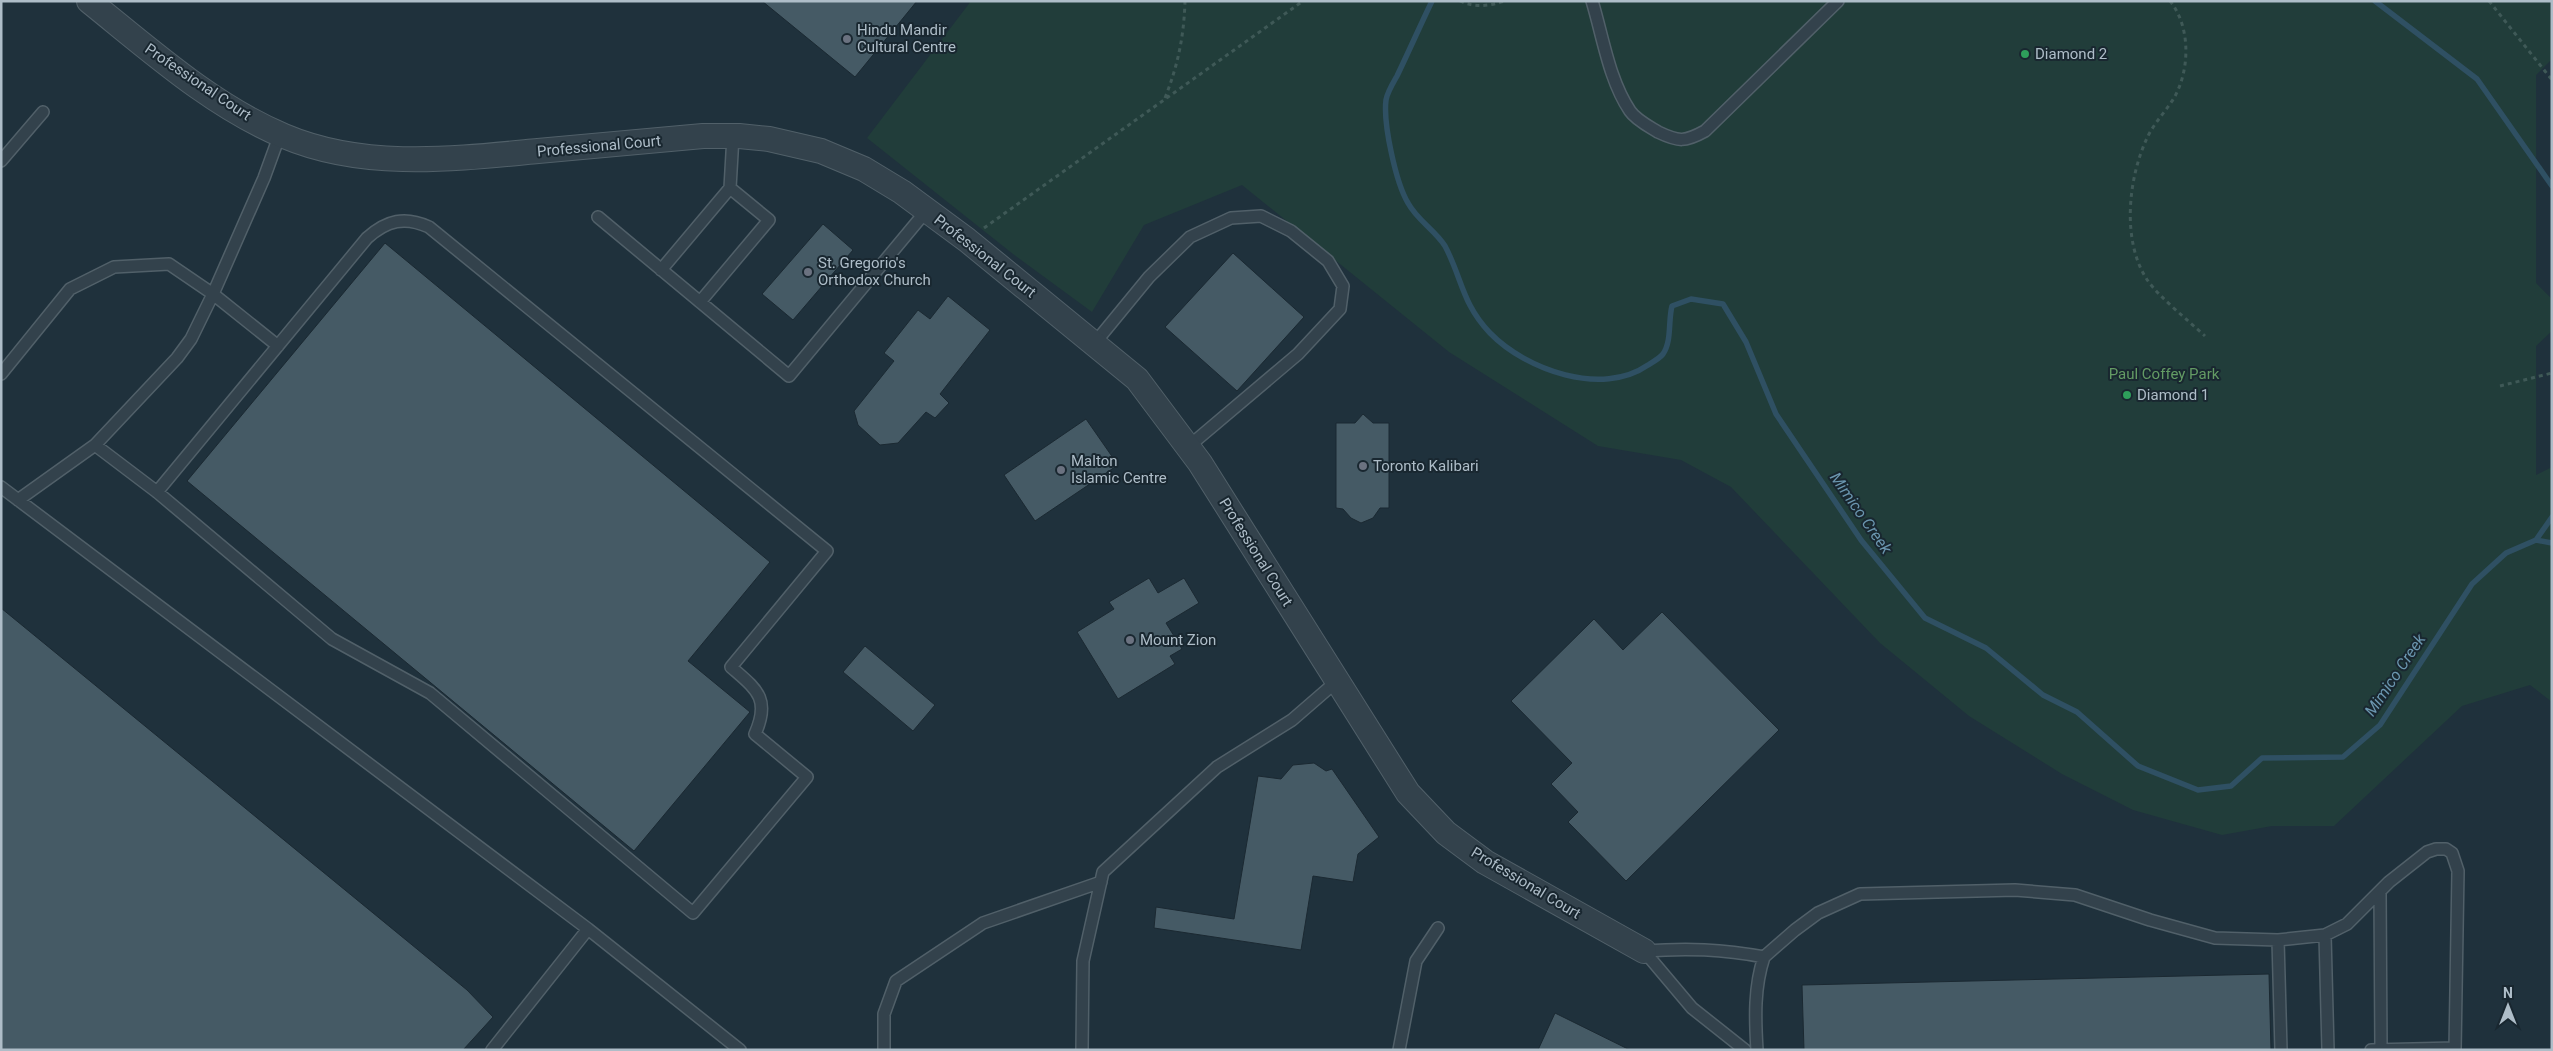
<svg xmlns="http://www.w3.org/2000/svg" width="2553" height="1051" viewBox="0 0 2553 1051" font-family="Roboto,sans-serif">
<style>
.green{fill:#213d3a}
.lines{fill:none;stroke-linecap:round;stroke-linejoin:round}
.stream{stroke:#2f5063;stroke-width:5.5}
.building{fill:#455a65;stroke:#1b2932}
.lane-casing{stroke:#516069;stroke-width:14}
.street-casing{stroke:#516069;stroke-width:26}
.path{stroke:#3f5957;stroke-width:3;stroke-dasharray:4 4;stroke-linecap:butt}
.lane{stroke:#33424c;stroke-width:11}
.street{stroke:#33424c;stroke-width:24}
.worship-dot{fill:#6b7280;stroke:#192730;stroke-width:2}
.leisure-dot{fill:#2e9e5b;stroke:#192730;stroke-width:2}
.labels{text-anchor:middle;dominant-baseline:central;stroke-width:4;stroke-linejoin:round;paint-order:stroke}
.poi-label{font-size:15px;fill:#aebdc8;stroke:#192730;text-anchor:start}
.street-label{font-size:15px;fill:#aebdc8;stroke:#192730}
.park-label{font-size:15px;fill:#639b64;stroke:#192730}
.water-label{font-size:16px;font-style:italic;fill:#6b96af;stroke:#192730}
</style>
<rect width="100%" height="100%" fill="#1f313c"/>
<!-- green -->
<path class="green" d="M971,1H2552V59L2536,75V283L2552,299V331L2536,346V475L2552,467V702L2530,685L2462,706L2334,826H2272L2222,835L2133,810L2062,774L1969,716L1880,643L1731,487L1681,460L1598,446L1449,352L1242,185L1144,225L1092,312L1013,254L867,138Z"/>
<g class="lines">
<!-- stream -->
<path class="stream" d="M1432,1C1420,26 1409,51 1397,76C1393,83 1387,93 1386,100C1383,124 1396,183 1408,203C1417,220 1435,230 1445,246C1462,278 1462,304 1490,333C1526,370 1602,397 1648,365C1653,362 1660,358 1663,354C1672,341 1668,321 1672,306L1691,299L1723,304L1746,342L1776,414L1861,540L1925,618L1986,648L2043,695L2077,712L2138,766L2198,790L2231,786L2262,758L2343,757L2380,725L2472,584L2506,553L2536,540L2552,543
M2375,1L2477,79L2552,186
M2536,540L2552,517"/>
</g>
<!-- building -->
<path class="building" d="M762,1H917L855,77Z
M823,224L853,250L793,320L762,294Z
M385,243L770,562L688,661L750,712L634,851L187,481Z
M1233,253L1304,317L1237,391L1165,327Z
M948,296L990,330L940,394L949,403L935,418L926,412L898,443L880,445L858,425L854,411L894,361L884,353L918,310L930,319Z
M1363,414L1373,423H1389V508H1380L1373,518L1361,523L1351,518L1343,509L1336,508V423H1355Z
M1086,419L1118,465L1035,521L1004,475Z
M1149,578L1158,593L1184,578L1199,603L1166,623L1182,649L1170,656L1175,664L1118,699L1077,632L1114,609L1109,602Z
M1,608L467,990L493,1017L463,1050H1Z
M1662,612L1779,730L1626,881L1568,822L1578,812L1551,784L1572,763L1511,701L1594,619L1623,650Z
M865,646L935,705L913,731L843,672Z
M1314,763L1326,771L1332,769L1379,837L1358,854L1353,882L1313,876L1301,950L1154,928L1156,907L1234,919L1258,776L1281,779L1293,765Z
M2269,974L2271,1050H1804L1802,985Z
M1555,1013L1630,1050H1538Z"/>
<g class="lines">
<!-- lane casing -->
<g class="lane-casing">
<path id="lane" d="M1592,1C1603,37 1609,80 1630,111C1636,120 1650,127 1658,132C1679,142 1685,142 1705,131L1838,1
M1,161L43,112
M730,188L733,136
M598,217L789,376L927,210
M661,270L730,188L769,220L700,302
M1094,344L1149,277L1190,237L1231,218L1261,216L1291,231L1328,261L1343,286L1340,309L1298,354L1188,447
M1,374L70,289L114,267L169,264L213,294L278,346
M1,487L588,929L740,1050
M157,492L367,238C387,220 405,216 429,227L827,551L731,667C756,689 771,698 755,734L807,777L693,913L430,693L332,639L157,492L95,445L177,358L191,339L213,294L264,178L280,134
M18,500L95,445
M2380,891L2381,1049
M2325,935L2328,1050
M2278,940L2281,1050
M1644,951C1687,948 1722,949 1764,957C1754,987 1755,1018 1757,1050
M1644,951L1692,1008L1745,1050
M1764,957L1795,930L1818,913L1860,894L2015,890L2075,895L2150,920L2215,938L2278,940L2325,935L2347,924L2389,882L2427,852L2436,849H2446L2452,853L2458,871L2455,1050
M492,1050L588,929
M884,1050V1014L896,981L983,923L1101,882
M1082,1050L1083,961L1103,872L1217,767L1292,720L1337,681
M1399,1050L1416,961L1438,928
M2371,1050L2455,1048"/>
</g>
<!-- street casing -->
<g class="street-casing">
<path id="street" d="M89,1C150,50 212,106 284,136C364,170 454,159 538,151C593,146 648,141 703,136H739L769,139L821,151L864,169L902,192L967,240L1137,379L1200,463L1408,793L1446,833L1485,862L1644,951"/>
</g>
<!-- path -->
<path class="path" d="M1460,1C1475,8 1489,6 1505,1
M2170,1C2191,27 2190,70 2174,98C2166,111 2155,122 2148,136C2128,177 2121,242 2148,281C2159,297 2190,322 2205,336
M2489,1L2552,80
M1165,98C1178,65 1184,36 1185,1
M984,228L1303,1
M2500,386L2552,373"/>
<!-- lane -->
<use href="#lane" class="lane"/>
<!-- street -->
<use href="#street" class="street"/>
</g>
<!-- markers -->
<g class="worship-dot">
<circle cx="847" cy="39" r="5"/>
<circle cx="808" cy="272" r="5"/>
<circle cx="1363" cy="466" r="5"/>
<circle cx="1061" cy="470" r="5"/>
<circle cx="1130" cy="640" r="5"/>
</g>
<g class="leisure-dot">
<circle cx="2025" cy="54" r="5"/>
<circle cx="2127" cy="395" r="5"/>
</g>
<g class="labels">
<!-- poi labels -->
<g class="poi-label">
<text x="857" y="30">Hindu Mandir<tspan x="857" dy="17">Cultural Centre</tspan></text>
<text x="2035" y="54">Diamond 2</text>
<text x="818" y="263">St. Gregorio's<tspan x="818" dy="17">Orthodox Church</tspan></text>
<text x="2137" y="395">Diamond 1</text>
<text x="1071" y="461">Malton<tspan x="1071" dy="17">Islamic Centre</tspan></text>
<text x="1373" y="466">Toronto Kalibari</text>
<text x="1140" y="640">Mount Zion</text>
</g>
<!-- street labels -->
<g class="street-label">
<text transform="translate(198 82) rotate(34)">Professional Court</text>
<text transform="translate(599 146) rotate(-5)">Professional Court</text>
<text transform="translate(985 256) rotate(38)">Professional Court</text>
<text transform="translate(1256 552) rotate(58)">Professional Court</text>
<text transform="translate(1526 883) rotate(31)">Professional Court</text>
</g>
<!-- park labels -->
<g class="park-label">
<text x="2164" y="374">Paul Coffey Park</text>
</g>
<!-- water labels -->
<g class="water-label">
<text transform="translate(1861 513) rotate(55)">Mimico Creek</text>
<text transform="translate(2395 675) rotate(-56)">Mimico Creek</text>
</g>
</g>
<!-- border -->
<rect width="2553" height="1051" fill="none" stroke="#aebdc8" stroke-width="5"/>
<!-- north arrow -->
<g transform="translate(2508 1006)" stroke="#192730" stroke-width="4" paint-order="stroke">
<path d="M0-4L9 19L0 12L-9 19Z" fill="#aebdc8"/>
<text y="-8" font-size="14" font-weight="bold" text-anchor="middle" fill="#aebdc8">N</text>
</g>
</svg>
